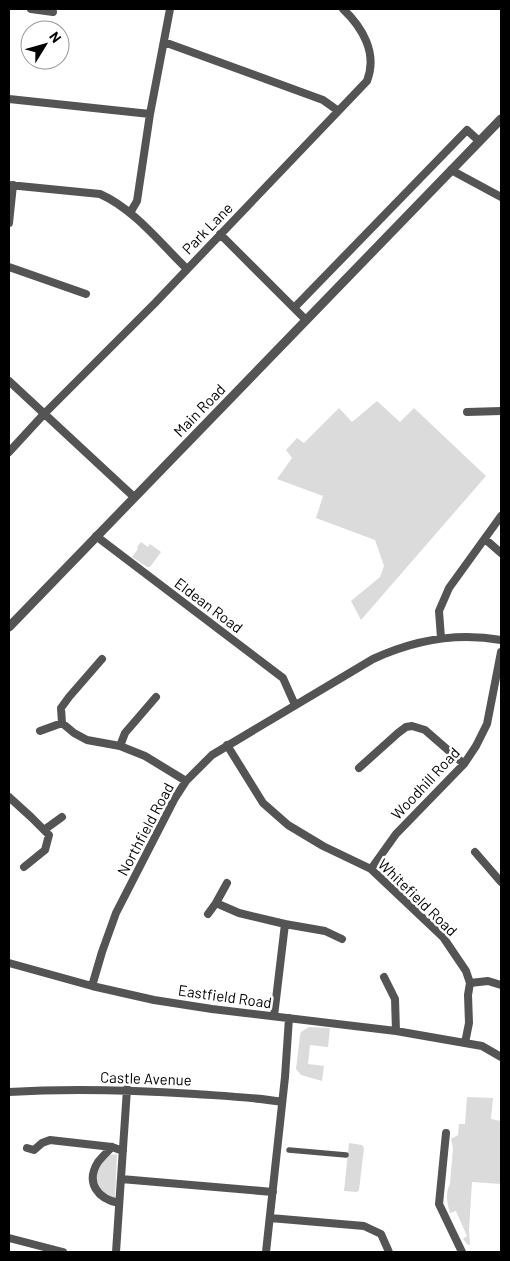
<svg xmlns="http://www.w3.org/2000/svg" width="510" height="1261" viewBox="0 0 510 1261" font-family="Barlow,sans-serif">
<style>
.green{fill:#dbdbdb}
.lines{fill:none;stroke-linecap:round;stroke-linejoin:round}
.pedestrian{stroke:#545454;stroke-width:5.5}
.minor{stroke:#545454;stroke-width:8}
.tertiary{stroke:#545454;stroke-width:9}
.labels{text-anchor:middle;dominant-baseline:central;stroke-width:5;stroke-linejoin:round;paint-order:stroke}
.street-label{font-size:15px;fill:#000;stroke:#fff}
</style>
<rect width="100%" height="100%" fill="#fff"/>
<!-- green -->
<path class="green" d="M377,401L400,422L414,408L486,476L361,620L351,601L380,577L384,566L375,540L316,518L323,496L277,479L292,458L286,450L297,438L304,443L339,408L352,422Z
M141,542L148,547L150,544L161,552L150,567H147L132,557L138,549L137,547Z
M309,1027L330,1028L328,1047L310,1045L308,1064L324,1066L322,1081L301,1075L296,1069L300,1036L301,1032Z
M467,1097L493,1098L491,1119L501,1121V1184L472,1182L469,1230L470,1245L467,1244L463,1239L467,1236L466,1234L456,1211L450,1213C447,1203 445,1193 450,1184L453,1148L451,1139L458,1135L459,1124H465Z
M349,1143L362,1145L364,1148L359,1190L357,1192L344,1191Z
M117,1154L115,1199C112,1197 106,1196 103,1194C91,1184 96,1161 109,1155C112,1154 115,1155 117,1154Z"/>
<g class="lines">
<!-- pedestrian -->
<path class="pedestrian" d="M289,1150L346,1155"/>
<!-- minor -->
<path class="minor" d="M31,9L53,12
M164,42L323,100L337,110
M9,99L150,114
M451,170L501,197
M9,185L100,194C134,209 160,243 187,269
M130,213L137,201L150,114L170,9
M9,223L13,185
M220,234L306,320
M9,267L86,294
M294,308L467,130L479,141
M9,381L134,497
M467,412L501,411
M9,452L44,414L155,303L367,81C378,53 362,27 343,9
M96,536L283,678L295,705
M485,539L501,553
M441,638L439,611L449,588L501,516
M62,723L61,708L69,697L102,659
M40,731L62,723L74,733L87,740L120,746L145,756L186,781
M227,745L263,803L288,825L323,846L371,869L443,937L466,971L470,983L468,995L469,1023L465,1043
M120,746L125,733L156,697
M359,768L398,733L406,727L412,726L425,730L464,764
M9,797L31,817L49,835L45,850L24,867
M44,830L62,817
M475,852L501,882
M371,869L396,834L464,764L476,746L487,724L501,652
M227,883L216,903L239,913L285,924L274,1016
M208,914L216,903
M285,924L325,931L342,939
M9,963L92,986L154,1000L212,1009L396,1031L482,1046L501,1057
M384,977L395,999L396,1031
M470,983L488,981L501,985
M92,986L102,952L116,913L175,798L186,781L212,755L373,659C414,640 456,632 501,640
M9,1092C71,1088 133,1090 195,1094C224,1096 253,1097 282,1102
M446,1133L439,1204L462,1252
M112,1147C107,1152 102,1157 98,1162C85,1183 98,1199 119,1203
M27,1148L34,1150L42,1143L50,1140L112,1147L123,1151
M121,1179L273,1192
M270,1218L364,1226L381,1234L389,1252
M9,1238L63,1252
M116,1252L127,1089
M266,1252L285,1077L289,1018"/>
<!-- tertiary -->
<path class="tertiary" d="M9,627L501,119"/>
</g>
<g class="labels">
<!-- street labels -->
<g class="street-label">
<text transform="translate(207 228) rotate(-46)">Park Lane</text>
<text transform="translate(199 410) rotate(-46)">Main Road</text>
<text transform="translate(209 605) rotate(37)">Eldean Road</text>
<text transform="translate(425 783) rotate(-47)">Woodhill Road</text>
<text transform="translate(145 829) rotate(-62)">Northfield Road</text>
<text transform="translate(418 897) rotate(44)">Whitefield Road</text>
<text transform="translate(225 996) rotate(8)">Eastfield Road</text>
<text transform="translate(146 1078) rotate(2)">Castle Avenue</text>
</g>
</g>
<!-- border -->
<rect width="510" height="1261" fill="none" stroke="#000000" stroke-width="20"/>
<!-- north arrow -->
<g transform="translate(45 45) rotate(53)"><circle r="24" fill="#ffffff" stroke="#999999"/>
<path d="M0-4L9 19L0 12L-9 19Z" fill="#000000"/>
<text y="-8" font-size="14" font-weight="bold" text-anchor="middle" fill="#000000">N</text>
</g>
</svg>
